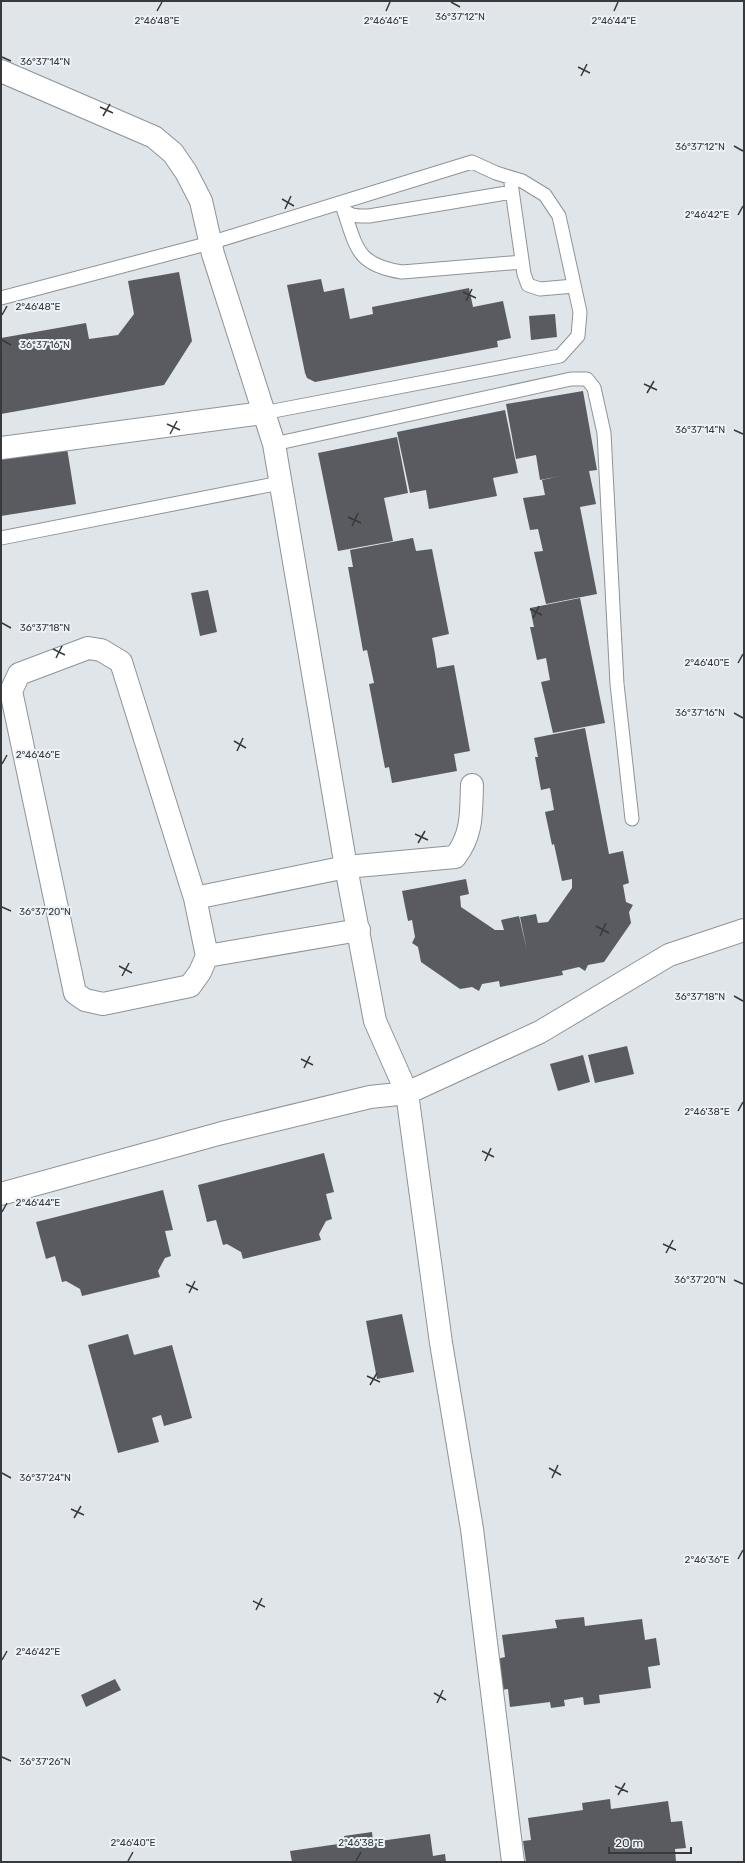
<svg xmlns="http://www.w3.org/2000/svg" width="745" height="1863" viewBox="0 0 745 1863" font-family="Rubik,sans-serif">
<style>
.building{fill:#5a5b61}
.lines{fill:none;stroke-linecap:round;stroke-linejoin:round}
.lane-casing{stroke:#8e9397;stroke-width:15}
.street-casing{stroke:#8e9397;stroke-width:24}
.lane{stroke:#fff;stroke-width:13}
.street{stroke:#fff;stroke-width:22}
.ticks{fill:none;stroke:#37393b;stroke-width:1.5}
.ticks-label{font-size:10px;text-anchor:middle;fill:#37393b;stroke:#ecf2f7;stroke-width:4;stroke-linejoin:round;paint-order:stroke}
</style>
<rect width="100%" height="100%" fill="#dfe5e9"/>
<!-- building -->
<path class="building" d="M179,272L192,341L164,385L1,414V338L86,323L89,339L118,335L134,314L128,281Z
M321,279L324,292L344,288L350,319L373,314L372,307L469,288L473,307L503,301L511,338L497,341L498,347L315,382L307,378L305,373L287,285Z
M555,314L557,337L531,340L529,316Z
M583,391L597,470L589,471L596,504L580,507L597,594L546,604L534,552L543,551L538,529L530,530L523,498L545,495L542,480L560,476L540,480L536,455L516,459L506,404Z
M505,410L518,473L493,478L497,496L429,509L426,490L410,493L397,432Z
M397,437L408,493L384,498L393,541L338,551L318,453Z
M67,448L76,504L1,516V459Z
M413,538L416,551L432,549L449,634L432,638L435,654L437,668L454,665L470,751L454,754L457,771L392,783L389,767L385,768L369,684L374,683L367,650L363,651L348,567H353L350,550Z
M208,590L217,632L200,636L191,593Z
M580,598L605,723L553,733L541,682L550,680L546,658L537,660L530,627H534L530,608Z
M585,728L609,854L623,851L629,883L623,885L626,902L633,905L629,912L631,923L604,962L588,965L585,971L579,967L562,971L563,975L500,987L499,981L482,984L479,991L472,987L460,989L421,962L418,947L412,943L415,937L412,920L408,921L402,891L466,879L469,894L460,896L461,907L495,930H504L501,920L519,916L527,950L520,917L536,914L538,923L548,922L572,888V879L562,881L554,844L552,845L545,812L554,810L550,788L541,790L535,757H538L534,738Z
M627,1046L634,1074L595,1083L588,1055Z
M583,1055L590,1082L558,1091L550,1064Z
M324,1153L334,1192L326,1194L332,1219L326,1221L319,1234L321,1240L243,1259L241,1252L227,1244L223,1245L216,1220L207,1222L198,1185Z
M163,1190L173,1230L165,1231L171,1256L165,1258L158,1271L160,1277L82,1296L80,1289L66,1281L62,1282L55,1256L46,1259L36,1222Z
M402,1314L414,1372L377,1379L366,1321Z
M128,1334L134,1355L172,1345L192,1418L164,1426L161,1415L152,1418L159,1442L118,1453L88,1345Z
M584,1617L585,1626L642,1619L645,1640L656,1638L660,1665L648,1667L651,1688L599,1695L600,1703L584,1705L583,1697L564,1700L565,1706L551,1708L550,1702L510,1707L508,1689L501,1690L497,1659L505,1657L502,1635L557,1628L555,1620Z
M115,1679L121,1690L86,1707L81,1695Z
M610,1799L611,1809L668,1801L671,1822L682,1821L686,1848L675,1849L676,1862H526L523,1841L531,1840L528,1818L583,1810L582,1803Z
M372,1832L373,1842L430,1834L433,1856L445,1854L446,1862H292L290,1851L345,1843L344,1836Z"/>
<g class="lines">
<!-- lane casing -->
<g class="lane-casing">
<path id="lane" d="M511,183L524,274L528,285L540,289L574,286
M342,207C347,217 359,216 369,216L512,192
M344,211C357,250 358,265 402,272L522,262
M1,298L210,243L472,162L496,173L522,181L545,195L559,216L580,312L578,336L560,356L263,413
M274,444L571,379H587L594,388L604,433L617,684L632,819
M1,538L280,483"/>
</g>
<!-- street casing -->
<g class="street-casing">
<path id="street" d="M1,71L154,137L173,153L186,172L201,201L213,254L274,444L346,867L375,1021L407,1093L441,1343L472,1529L513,1862
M1,448L263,413
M88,648L101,650L121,662L195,898L207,956L200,972L190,986L103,1004L85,1000L75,993L11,691L19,674Z
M195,898L346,867L455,857C473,834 471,812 472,785
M207,956L359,930
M1,1194L222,1133L370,1097L407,1093L540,1032L669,955L744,930"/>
</g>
<!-- lane -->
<use href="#lane" class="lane"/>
<!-- street -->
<use href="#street" class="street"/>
</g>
<!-- ticks -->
<path class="ticks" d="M451,2L460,7M157,11L162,2M386,11L390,2M614,11L618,2M2,57L11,61M578,67L590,73M581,76L587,64M100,107L113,113M103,116L110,104M734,146L743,151M282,199L294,206M285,209L291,196M738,215L743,206M463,292L476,298M466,301L472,289M2,315L7,306M2,340L11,345M644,384L657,390M647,393L654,381M167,424L180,430M734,430L743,434M170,434L177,421M348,517L361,523M352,526L358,513M530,609L542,615M533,618L539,606M2,623L11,628M53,649L65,655M56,658L62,646M738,663L743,654M734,713L743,718M234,741L246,748M237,751L243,738M2,764L7,755M415,834L428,840M418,843L425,831M2,907L11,911M596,926L609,933M600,936L606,923M119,966L132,973M122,976L129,963M734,996L743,1001M301,1059L313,1065M304,1068L310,1056M738,1111L743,1102M482,1151L494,1157M485,1161L491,1148M2,1212L7,1203M663,1244L676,1250M666,1253L673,1240M734,1280L743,1284M186,1284L198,1290M189,1293L195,1281M367,1376L380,1382M370,1385L377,1373M549,1468L561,1475M2,1473L11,1478M552,1478L558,1465M71,1509L84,1515M74,1518L81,1506M738,1559L743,1550M253,1601L265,1607M256,1610L262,1598M2,1660L7,1651M434,1693L446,1700M437,1703L443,1690M2,1757L11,1761M615,1786L628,1792M618,1795L625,1783M128,1861L133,1852M356,1861L361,1852"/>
<g class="ticks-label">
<text x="460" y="20">36°37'12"N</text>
<text x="157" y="24">2°46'48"E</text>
<text x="386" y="24">2°46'46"E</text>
<text x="614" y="24">2°46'44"E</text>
<text x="45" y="65">36°37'14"N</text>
<text x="700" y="150">36°37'12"N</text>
<text x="707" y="218">2°46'42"E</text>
<text x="38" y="310">2°46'48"E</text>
<text x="45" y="348">36°37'16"N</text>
<text x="700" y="433">36°37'14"N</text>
<text x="45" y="631">36°37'18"N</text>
<text x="707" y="666">2°46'40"E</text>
<text x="700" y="716">36°37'16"N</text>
<text x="38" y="758">2°46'46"E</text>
<text x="45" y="915">36°37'20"N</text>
<text x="700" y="1000">36°37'18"N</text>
<text x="707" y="1115">2°46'38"E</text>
<text x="38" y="1206">2°46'44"E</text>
<text x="700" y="1283">36°37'20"N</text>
<text x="45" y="1481">36°37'24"N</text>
<text x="707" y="1563">2°46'36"E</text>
<text x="38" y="1655">2°46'42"E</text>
<text x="45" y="1765">36°37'26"N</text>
<text x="133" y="1846">2°46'40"E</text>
<text x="361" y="1846">2°46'38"E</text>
</g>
<!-- border -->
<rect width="745" height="1863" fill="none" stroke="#37393b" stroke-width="4"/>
<!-- scale -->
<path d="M609 1847v6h82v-6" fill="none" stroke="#37393b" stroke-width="2"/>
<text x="615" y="1847" font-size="12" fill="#37393b" stroke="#ecf2f7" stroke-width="3" paint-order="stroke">20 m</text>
</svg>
